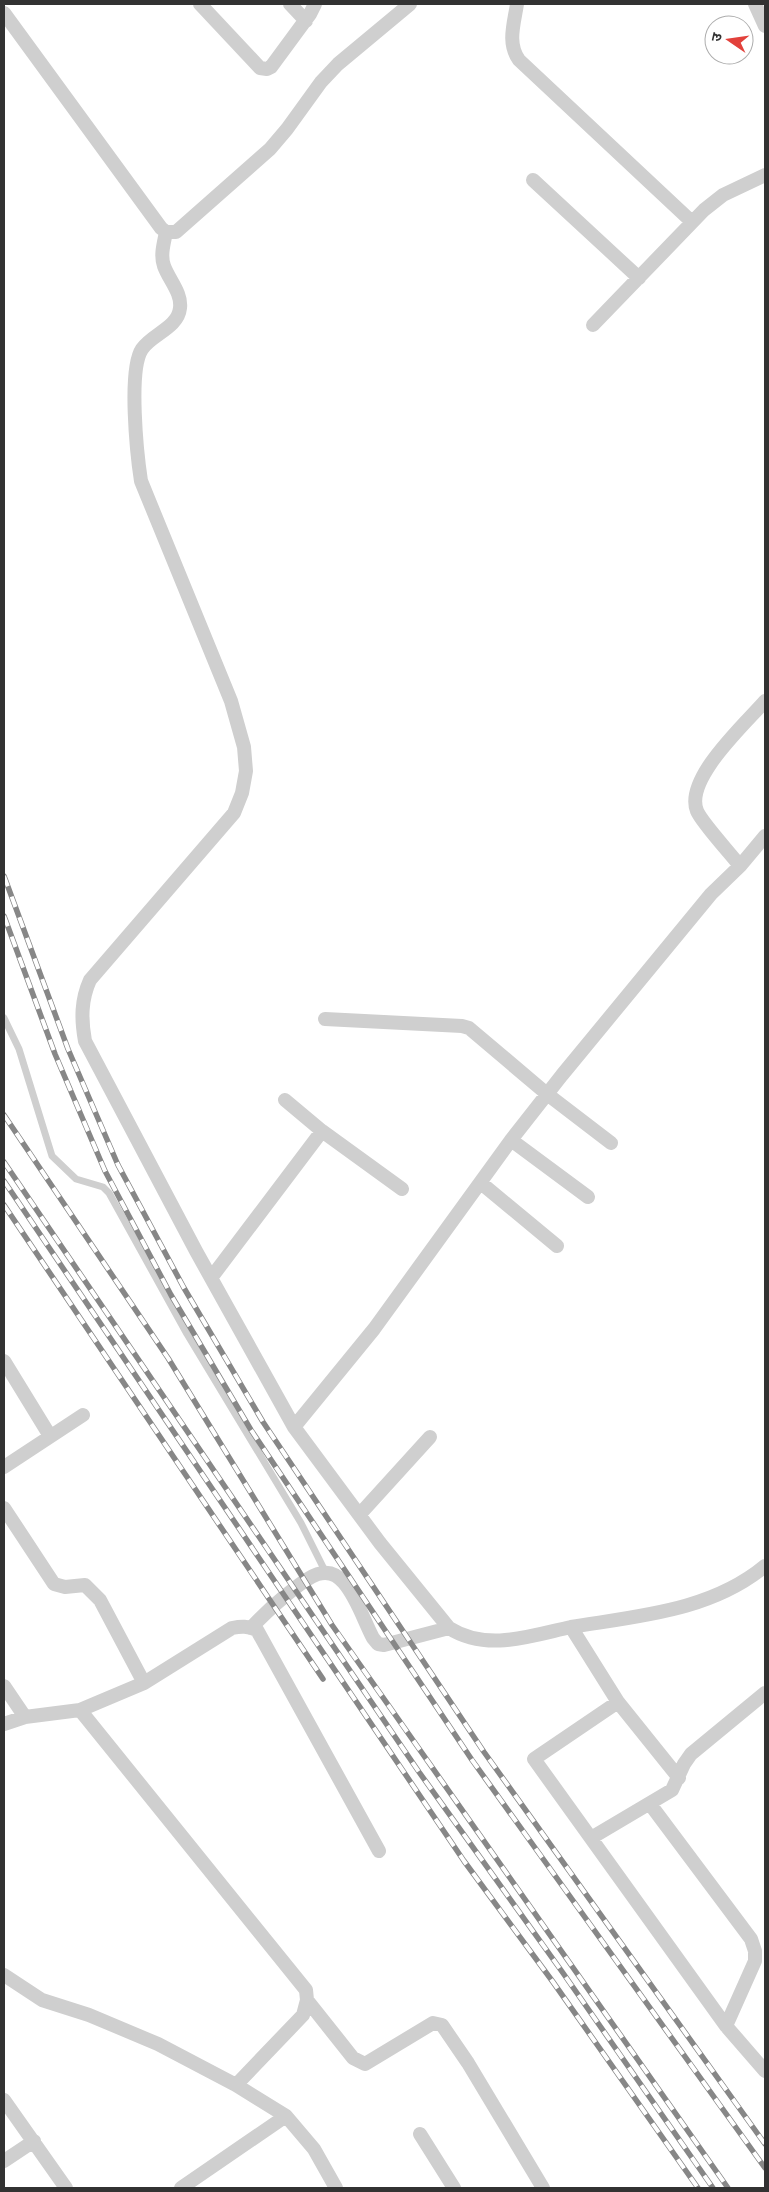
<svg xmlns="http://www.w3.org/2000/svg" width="769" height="2192" viewBox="0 0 769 2192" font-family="'DM Sans','Noto Sans Devanagari',sans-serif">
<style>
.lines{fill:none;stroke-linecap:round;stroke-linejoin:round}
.service{stroke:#cfcfcf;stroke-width:7}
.minor{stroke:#cfcfcf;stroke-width:14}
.rail-casing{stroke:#878787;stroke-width:5.5}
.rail{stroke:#fff;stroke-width:4;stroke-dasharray:11;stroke-linecap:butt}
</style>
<rect width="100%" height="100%" fill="#fff"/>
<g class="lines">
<!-- service -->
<path class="service" d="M4,1018L19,1049L52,1156L76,1179L103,1187L109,1193L187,1334L301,1523L326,1573"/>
<!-- minor -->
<path class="minor" d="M200,4L260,68L267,69L271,67L310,14L315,4
M290,4L306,21
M517,4C514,24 507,43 519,60L692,222
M755,4L765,26
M4,13L161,228L166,232H176L270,149L287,129L321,82L338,64L410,4
M533,180L639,278
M166,232C164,243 160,255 164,266C169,280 182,293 180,308C178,328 152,334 142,349C128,370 137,455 141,481L231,701L244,747L246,771L242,793L234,813L90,980C81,1000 81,1019 85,1041L196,1251L294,1427L380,1543L449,1628C487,1652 530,1636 571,1627L618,1702L534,1759L726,2026L765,2071
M593,325L704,210L723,195L765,175
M740,866C731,854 702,823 697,811C684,779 745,724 765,701
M325,1019L462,1026L469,1028L547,1094L611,1143
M285,1100L322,1131L402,1189
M511,1140L588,1197
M481,1183L557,1246
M211,1278L322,1131
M4,1361L50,1436
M294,1427L374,1329L511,1140L562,1075L711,894L740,866L765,836
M4,1467L83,1415
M4,1508L54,1584L65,1587L85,1585L100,1600L144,1683
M360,1514L430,1437
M571,1627C638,1616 711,1611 765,1566
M251,1628C262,1616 273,1606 285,1596C302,1583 325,1559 344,1583C357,1598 364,1621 373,1638L378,1644L384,1645L449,1628
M4,1686L25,1717
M618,1702L679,1778
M80,1710L306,1990L307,2000L303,2015L236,2085
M4,1724L25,1717L80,1710L144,1683L232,1628C242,1626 247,1626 257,1630L379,1851
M650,1804L751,1939L755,1951V1961L726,2026
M591,1838L672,1790L684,1764L691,1754L765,1693
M4,1975L42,2000L89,2015L158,2044L236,2085L286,2116L314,2149L336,2188
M307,2000L353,2058L365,2064L433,2023L442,2025L468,2063L543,2188
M4,2100L66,2188
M420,2134L454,2188
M4,2161L34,2141
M181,2188L286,2116"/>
<!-- rail casing -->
<g class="rail-casing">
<path id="rail" d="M4,876L68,1049L118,1165L184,1288L263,1422L484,1752L765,2144
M4,916L55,1054L105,1171L171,1295L251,1430L472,1760L765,2168
M4,1115L168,1358L332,1625L728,2188
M4,1162L419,1772L563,1973L713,2188
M4,1181L464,1861L553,1982L698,2188
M4,1205L323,1679"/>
</g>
<!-- rail -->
<use href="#rail" class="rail"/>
</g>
<!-- border -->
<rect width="769" height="2192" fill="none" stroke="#323232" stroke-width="10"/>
<!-- north arrow -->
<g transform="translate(729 40) rotate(283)"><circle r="24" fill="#ffffff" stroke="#adadad"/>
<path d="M0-4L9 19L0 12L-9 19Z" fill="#e2413b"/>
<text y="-8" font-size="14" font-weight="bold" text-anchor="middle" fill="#323232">उ</text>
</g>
</svg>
